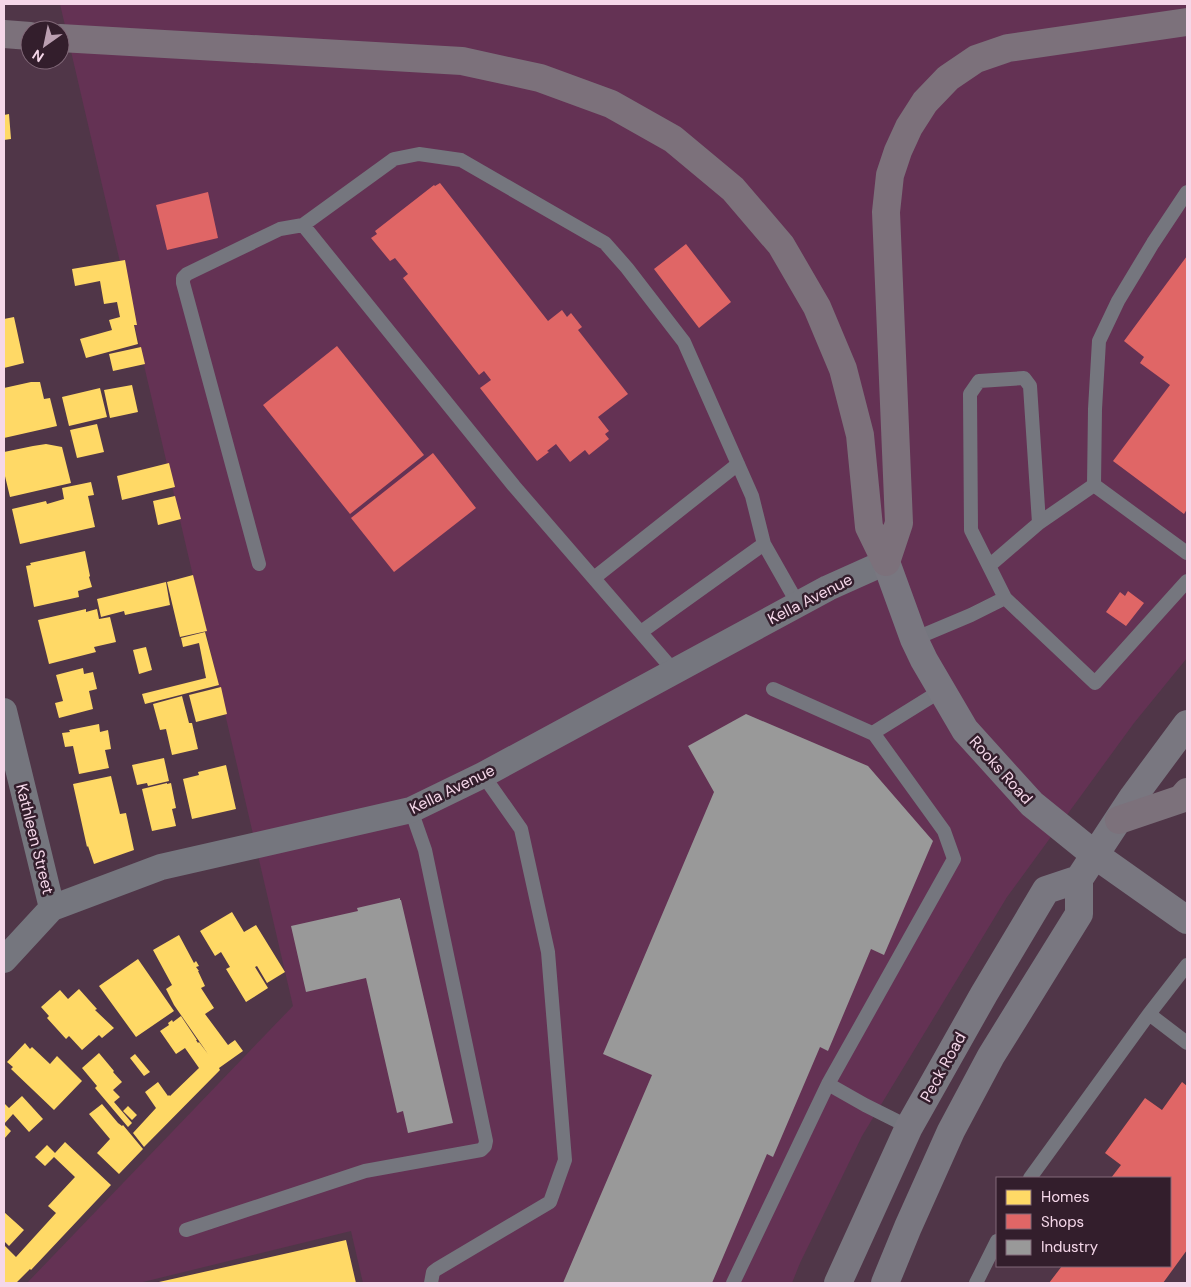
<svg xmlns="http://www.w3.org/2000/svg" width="1191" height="1287" viewBox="0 0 1191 1287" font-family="'DM Sans',sans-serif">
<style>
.built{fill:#643254}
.homes{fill:#ffd966}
.shops{fill:#e06666}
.industry{fill:#999}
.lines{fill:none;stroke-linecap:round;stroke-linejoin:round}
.lane{stroke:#75767e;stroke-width:14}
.street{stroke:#75767e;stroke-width:26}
.secondary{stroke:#797780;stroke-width:28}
.highway{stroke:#7c717b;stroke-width:28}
.labels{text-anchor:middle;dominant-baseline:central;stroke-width:5;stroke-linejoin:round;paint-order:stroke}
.street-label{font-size:16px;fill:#f5d7e9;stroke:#331e2c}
</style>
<rect width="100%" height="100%" fill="#503648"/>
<!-- built -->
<path class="built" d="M60,4H1187V658L1134,723L1007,897L862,1136L800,1263L792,1283H363L351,1231L139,1283H27L293,1006Z"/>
<!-- homes -->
<path class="homes" d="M9,114L11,139L4,140V115Z
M125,260L137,325H134L138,344L86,358L80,339L112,330L109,320L120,317L117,302L104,304L100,281L75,286L72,269Z
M14,317L24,363L4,368V319Z
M141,347L145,364L113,371L109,354Z
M31,382H40L44,399L50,398L57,426L4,438V388Z
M132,385L138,412L110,418L104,390Z
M100,388L107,417L69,426L62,397Z
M97,424L104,452L77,458L70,430Z
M46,444L62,447L71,483L10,497L4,472V452L33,446Z
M169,463L175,487L122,500L117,476Z
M91,482L94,495L88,496L95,527L20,544L12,509L46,501L47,504L64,499L62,488Z
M175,496L181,519L158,525L153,501Z
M85,551L90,576L89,577L92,587L78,591L79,597L34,607L26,566L31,565L30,563Z
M193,575L207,631L180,637L167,582Z
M166,582L170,605L125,615L124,611L101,617L97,599Z
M86,609V612L97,609L99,619L110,617L116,642L94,647L96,652L49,664L38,620Z
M205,632L219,685L145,704L142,694L206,678L199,643L183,647L181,638Z
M146,647L152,670L139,674L133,650Z
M83,668L84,674L93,672L97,689L89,691L93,709L59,718L55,703L63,701L56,675Z
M221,687L227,714L196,722L189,695Z
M182,696L189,723H192L198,749L172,755L166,729L160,730L153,704Z
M99,724L100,732L108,730L111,749L105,750L109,768L79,774L73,746L65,747L62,733L70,732L69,730Z
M164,758L169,781L148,786L147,783L137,785L132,765Z
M226,765L236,809L192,819L183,779L199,775L198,772Z
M111,776L120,814L126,813L134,850L94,864L88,846L87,847L73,784Z
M167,783V784L171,783L176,808L172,809L176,826L152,831L142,789Z
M232,912L244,932L256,925L285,972L267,983L257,966L255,967L268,988L246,1002L226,969L230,967L221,952L215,956L200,931Z
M179,935L194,963L196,961L199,966L196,967L199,971H198L205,986L201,988L214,1008L205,1014L228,1045L235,1040L243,1051L219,1068L220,1070L144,1147L133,1133L156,1108L145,1092L158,1082L168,1096L169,1095L170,1096L199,1068L185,1048L176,1054L160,1031L169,1025L168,1023L172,1020L173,1022L181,1016L197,1040H196L198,1043L199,1042L208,1054L174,1005L166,989L172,985L153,950Z
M138,959L174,1011L136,1037L99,986Z
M79,989L97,1009L95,1010L114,1028L102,1038L99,1035L82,1050L69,1036L66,1039L47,1018L49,1016L41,1007L60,990L68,999Z
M25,1043L30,1049L32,1047L50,1064L57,1056L82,1081L54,1110L11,1069L13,1067L7,1062Z
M99,1053L114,1071L113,1072L122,1082L113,1090L120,1097L114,1102L132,1123L128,1127L95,1088L97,1086L82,1068Z
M135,1054L150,1072L144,1076L130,1058Z
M22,1096L43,1119L29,1132L13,1114L4,1124L11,1131L4,1139V1103L9,1108Z
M102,1104L118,1123L122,1126L123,1125L143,1149L119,1174L97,1153L110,1139L89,1114Z
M128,1106L137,1115L132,1120L123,1111Z
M65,1142L111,1185L31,1270L30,1269L16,1283H4V1245L16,1257L56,1213L48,1206L75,1177L54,1157L45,1166L35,1157L47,1145L55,1153Z
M4,1212L24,1230L9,1246L4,1241Z
M346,1240L356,1283H159V1282Z"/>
<!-- shops -->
<path class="shops" d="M440,183L548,321L562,310L567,317L571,313L582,327L578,330L628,394L598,417L609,431L605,434L609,439L589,455L585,450L570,462L556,444L547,451L549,452L537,461L480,388L491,380L484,371L479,375L403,278L408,274L395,258L390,261L371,238L377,234L375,231L434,185L435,186Z
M208,192L218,238L167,250L156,205Z
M686,244L731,302L699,328L654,269Z
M1187,256V509L1184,514L1113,461L1170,385L1140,363L1144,357L1124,341Z
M337,346L424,455L350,514L263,405Z
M433,453L476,508L394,572L351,518Z
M1128,591L1144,603L1126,626L1106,612L1120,592L1125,596Z
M1182,1082L1187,1086V1250L1163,1283H1049L1062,1266H1170V1178H1111L1121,1165L1105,1153L1145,1098L1162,1110Z"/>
<!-- industry -->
<path class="industry" d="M746,714L868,766L933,841L884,955L871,949L828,1051L820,1047L773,1157L767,1154L712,1283H563L652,1075L603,1054L714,792L688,746Z
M400,898V900H401L453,1123L408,1133L403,1111L397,1113L366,978L306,992L291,926L358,911L357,908Z"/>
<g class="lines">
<!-- lane -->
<path class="lane" d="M303,225L514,486L674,671
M1094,485L1095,409L1099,341L1118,301L1153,243L1187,192
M1039,523L1094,485L1187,553
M259,564L183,283V278L187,274L280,229L303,225L394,159L419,154L461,160L605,243L627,268L684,342L752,496L764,544L798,604
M989,566L1039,523L1030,386L1024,378L979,381L970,394L971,530L1005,598L1095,683L1187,581
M594,578L738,464
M641,632L764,544
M914,639L971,615L1005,598
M773,689L874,734
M1149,1014L1187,965
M909,1127L865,1105L828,1084L954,859L944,831L874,734L876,731L942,690
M1030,1178L1149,1014L1187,1043
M186,1230L365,1171L481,1150L485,1146L486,1141L425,850L411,810
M431,1283L433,1272L437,1269L550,1202L565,1160L548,952L521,829L483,775
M733,1283L828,1084
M976,1283L997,1241"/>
<!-- street -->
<path class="street" d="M4,711L52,908
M4,960L52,908L161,867L411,810L483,775L828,588L886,562"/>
<!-- secondary -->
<path class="secondary" d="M886,562L914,639L924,660L965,730L1032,804L1095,855L1187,920
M838,1283L909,1127L984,994L1046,890L1079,879
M885,1283L908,1227L951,1131L991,1056L1079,914V879L1133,797L1187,724"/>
<!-- highway -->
<path class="highway" d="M4,34L30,36
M60,38L462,61L540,78L611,104L673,139L733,189L781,245L817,307L843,369L860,435L869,527L886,562
M886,562L899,523L886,212L890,175L898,151L909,127L925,102L948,78L976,59L1008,48L1187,22
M1119,820L1181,799L1187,792"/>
</g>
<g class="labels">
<!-- street labels -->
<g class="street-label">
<text transform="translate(810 599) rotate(-27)">Kella Avenue</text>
<text transform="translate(1001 770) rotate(48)">Rooks Road</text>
<text transform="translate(452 789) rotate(-26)">Kella Avenue</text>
<text transform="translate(35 839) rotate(76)">Kathleen Street</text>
<text transform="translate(943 1067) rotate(-61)">Peck Road</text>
</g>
</g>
<!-- border -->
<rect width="1191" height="1287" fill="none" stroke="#f5d7e9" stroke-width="10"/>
<!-- legend -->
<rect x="996" y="1177" width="175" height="90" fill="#331e2c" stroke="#816878"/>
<rect x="1006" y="1190" width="25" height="15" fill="#ffd966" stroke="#816878"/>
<text x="1041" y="1202" font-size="15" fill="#f5d7e9">Homes</text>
<rect x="1006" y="1214" width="25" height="15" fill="#e06666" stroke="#816878"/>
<text x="1041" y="1227" font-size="15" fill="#f5d7e9">Shops</text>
<rect x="1006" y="1240" width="25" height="15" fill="#999999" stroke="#816878"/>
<text x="1041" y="1252" font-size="15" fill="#f5d7e9">Industry</text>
<!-- north arrow -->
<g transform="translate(45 45) rotate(213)"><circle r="24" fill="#331e2c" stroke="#816878"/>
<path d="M0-4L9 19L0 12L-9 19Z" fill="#bb9fb1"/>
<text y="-8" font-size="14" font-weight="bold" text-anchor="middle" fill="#f5d7e9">N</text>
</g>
</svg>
